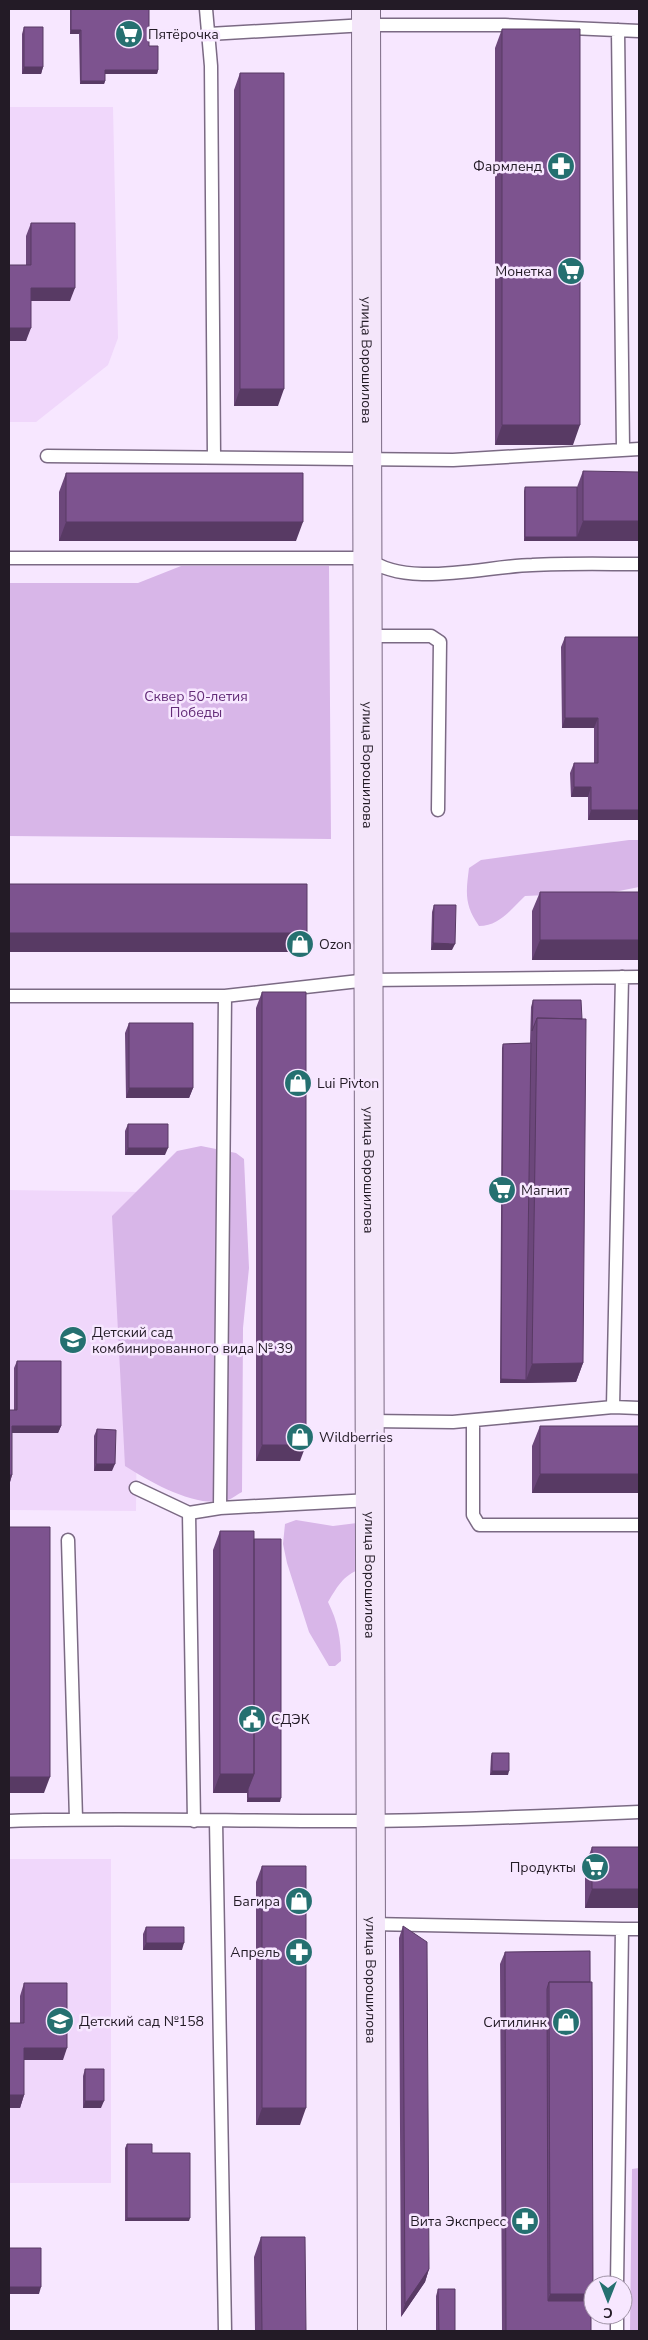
<svg xmlns="http://www.w3.org/2000/svg" width="648" height="2340" viewBox="0 0 648 2340" font-family="'Nunito Sans',sans-serif">
<style>
.built{fill:#f0d7fb}
.green{fill:#d8b6e8}
.lines{fill:none;stroke-linecap:round;stroke-linejoin:round}
.service-casing{stroke:#7b6a84;stroke-width:15}
.secondary-casing{stroke:#7b6a84;stroke-width:30}
.service{stroke:#fff;stroke-width:12}
.secondary{stroke:#f4e6fa;stroke-width:28}
.wall{fill:#6c477b}
.shaded-wall{fill:#583a64}
.building{fill:#7d538f;stroke:#583a64}
.labels{text-anchor:middle;dominant-baseline:central;stroke-width:5;stroke-linejoin:round;paint-order:stroke}
.poi-label{font-size:14px;fill:#231b26;stroke:#f7e7ff;text-anchor:start}
.street-label{font-size:14px;fill:#231b26;stroke:#f7e7ff}
.park-label{font-size:14px;fill:#632c78;stroke:#f7e7ff}
</style>
<rect width="100%" height="100%" fill="#f7e7ff"/>
<!-- built -->
<path class="built" d="M9,107H113L118,338L108,365L36,422H9Z
M9,1190L139,1192L136,1511L9,1510Z
M9,1859H111V2183H9Z"/>
<!-- green -->
<path class="green" d="M181,566H329L331,839L9,836V583H138Z
M629,840H639V887L614,892L525,896C511,909 500,926 479,926C464,905 466,892 469,868L481,860Z
M201,1146L236,1153L244,1159L249,1268L243,1328L242,1492C238,1494 233,1498 228,1500C197,1509 152,1483 125,1466L112,1216L177,1151Z
M296,1520L333,1526L365,1522L364,1568C344,1574 339,1584 328,1602C338,1622 341,1639 341,1661L335,1666H329L309,1632L287,1563L283,1544L285,1524Z
M639,2168V2331H630L632,2169Z"/>
<g class="lines">
<!-- service casing -->
<g class="service-casing">
<path id="service" d="M206,9L211,66L214,457
M618,30L623,448
M209,34L366,25H505L639,31
M47,456L453,460L639,449
M9,558H367C406,589 485,566 532,565C568,563 604,564 639,564
M367,636H431L440,642L438,810
M9,996H225L368,980L639,977
M225,996L220,1508L370,1500
M613,1407L622,977
M370,1421L453,1422L613,1407L639,1408
M473,1421V1515L479,1525H639
M136,1488L189,1513L220,1508
M189,1513L194,1821
M68,1540L76,1819
M9,1821C129,1817 250,1822 371,1821C461,1820 550,1816 639,1812
M216,1821L225,2331
M371,1924L622,1929L617,2285
M622,1929H639
M617,2331V2315"/>
</g>
<!-- secondary casing -->
<g class="secondary-casing">
<g id="secondary">
<path id="s1" d="M366,9L372,2331"/>
</g>
</g>
<!-- service -->
<use href="#service" class="service"/>
<!-- secondary -->
<use href="#secondary" class="secondary"/>
</g>
<!-- wall -->
<path class="wall" d="M70,9H149V46L158,70L157,74H105V81L104,84H80L79,34H70Z
M24,27L43,67L41,74H22V34Z
M502,29L573,445H495V48Z
M240,73L278,406H234V90Z
M31,223L70,301H31L26,341H9L26,265V236Z
M583,471L639,541H524V491L525,487H577Z
M66,473L296,541H59V492Z
M565,637H639V820H588V797H571L570,773L574,763H594V728H562L561,647Z
M540,892L639,960H532V911Z
M434,905L452,950H431L432,912Z
M262,992L300,1461H256V1008Z
M533,1000H581L583,1363L576,1382L500,1383L502,1048L503,1044L530,1043L531,1007Z
M129,1023L193,1088L189,1098H126L125,1033Z
M128,1124L165,1155H125V1131Z
M17,1361H61V1426L58,1433H12V1475L10,1482H9V1410H14V1368Z
M540,1426L639,1493H532V1446Z
M97,1429L112,1471H94V1436Z
M220,1531L254,1539L280,1802H247V1793H213V1550Z
M492,1753L508,1775H490L491,1756Z
M592,1847H639V1908H585V1866Z
M262,1866L300,2125H256V1882Z
M403,1926L429,2269L425,2282L401,2317L399,1938Z
M146,1927L182,1950H143V1934Z
M590,1951L593,2295L591,2301V2331H502L500,1964L505,1952Z
M24,1983L63,2060H24V2095L20,2108H9L20,2023V1996Z
M85,2069L101,2108H83V2076Z
M127,2144L189,2221H125V2148Z
M261,2237L306,2331H255L254,2257Z
M438,2289L455,2331H436V2296Z"/>
<!-- shaded-wall -->
<path class="shaded-wall" d="M71,30H81L79,34H70Z
M24,67H43L41,74H22Z
M105,70H158L157,74H104Z
M81,81H105L104,84H80Z
M31,288H75L70,301H26Z
M9,328H31L26,341H9Z
M240,389H284L278,406H234Z
M502,425H580L573,445H495Z
M583,521H639V541H524L525,537H577Z
M66,522H303L296,541H59Z
M565,718H598L594,728H562Z
M574,787H591L588,797H571Z
M591,810H639V820H588Z
M9,933H307L300,952H9Z
M540,940H639V960H532Z
M433,943L455,944L452,950H431Z
M129,1088H193L189,1098H126Z
M128,1148H168L165,1155H125Z
M583,1363L576,1382L525,1383L532,1364Z
M501,1379L526,1380L525,1383H500Z
M12,1426H61L58,1433H10Z
M262,1445H306L300,1461H256Z
M96,1464H115L112,1471H94Z
M540,1474H639V1493H532Z
M9,1475H12L10,1482H9Z
M492,1771H509L508,1775H490Z
M220,1774H254L247,1793H213Z
M9,1777H50L44,1793H9Z
M248,1798H281L280,1802H247Z
M592,1889H639V1908H585Z
M146,1943H184L182,1950H143Z
M24,2048H67L63,2060H20Z
M9,2095H24L20,2108H9Z
M85,2101H104L101,2108H83Z
M262,2108H306L300,2125H256Z
M127,2218H190L189,2221H125Z
M429,2269L425,2282L401,2317L405,2304Z
M9,2287H41L39,2294H9Z
M550,2294H593V2295L586,2313L543,2314Z"/>
<!-- building -->
<path class="building" d="M71,9H149V46H158V70H105V81H81V30H71Z
M24,27H43V67H24Z
M502,29H580V425H502Z
M240,73H284V389H240Z
M31,223H75V288H31V328H9V265H31Z
M583,471L639,472V521H583Z
M66,473H303V522H66Z
M525,487H577V537H525Z
M565,637H639V810H591V787H574V763H598V718H565Z
M9,884H307V933H9Z
M540,892H639V940H540Z
M434,905H456L455,944L433,943Z
M262,992H306V1445H262Z
M533,1000H581L582,1019L537,1018L532,1031Z
M537,1018L586,1019L583,1363L532,1364Z
M129,1023H193V1088H129Z
M531,1043L526,1380L501,1379L503,1044Z
M128,1124H168V1148H128Z
M17,1361H61V1426H12V1475H9V1410H17Z
M540,1426H639V1474H540Z
M97,1429L116,1430L115,1464H96Z
M9,1527H50V1777H9Z
M220,1531H254V1774H220Z
M254,1539H281V1798H248V1789L254,1774Z
M492,1753H509V1771H492Z
M592,1847H639V1889H592Z
M262,1866H306V2108H262Z
M403,1926L427,1942L429,2269L405,2304Z
M146,1927H184V1943H146Z
M590,1951V1982H549L547,1989L548,2301H591V2331H506L505,1952Z
M549,1982H592L593,2294H550Z
M24,1983H67V2048H24V2095H9V2023H24Z
M85,2069H104V2101H85Z
M127,2144H152V2153H190V2218H127Z
M261,2237H305L306,2331H262Z
M9,2248H41V2287H9Z
M438,2289H455V2331H439Z"/>
<!-- icons -->
<defs>
<g id="supermarket-disc" transform="scale(1.4375)"><circle r="9.5" fill="#257070" stroke="#f7e7ff"/><path d="M-6-5.5h2.5l.6 2H6L4.5 2H-2.5L-4.4-4H-6ZM-1.5 3.2a1.3 1.3 0 1 0 .1 0ZM3 3.2a1.3 1.3 0 1 0 .1 0Z" fill="#fff"/></g>
<g id="pharmacy-disc" transform="scale(1.4375)"><circle r="9.5" fill="#257070" stroke="#f7e7ff"/><path d="M-2-6h4v4h4v4h-4v4h-4v-4h-4v-4h4Z" fill="#fff"/></g>
<g id="shop-disc" transform="scale(1.4375)"><circle r="9.5" fill="#257070" stroke="#f7e7ff"/><path d="M-5-2.5h2.3a2.7 3.5 0 0 1 5.4 0H5L5.5 6h-11ZM-1.5-2.5h3a1.5 2.3 0 0 0-3 0Z" fill="#fff"/></g>
<g id="school-disc" transform="scale(1.4375)"><circle r="9.5" fill="#257070" stroke="#f7e7ff"/><path d="M0-5L7-2L0 1L-7-2ZM-4 1L0 2.5L4 1V4Q0 6-4 4Z" fill="#fff"/></g>
<g id="civic-disc" transform="scale(1.4375)"><circle r="9.5" fill="#257070" stroke="#f7e7ff"/><path d="M-.6-6.5H3V-4.5H.6V-3L4-1V1h2V6H-6V1h2V-1L-.6-3ZM-1.2 2.5V6h2.4V2.5Z" fill="#fff"/></g>
</defs>
<g fill-rule="evenodd">
<use href="#supermarket-disc" x="129" y="34"/>
<use href="#pharmacy-disc" x="561" y="166"/>
<use href="#supermarket-disc" x="571" y="271"/>
<use href="#shop-disc" x="300" y="944"/>
<use href="#shop-disc" x="298" y="1083"/>
<use href="#supermarket-disc" x="502" y="1190"/>
<use href="#school-disc" x="73" y="1340"/>
<use href="#shop-disc" x="300" y="1437"/>
<use href="#civic-disc" x="252" y="1719"/>
<use href="#supermarket-disc" x="595" y="1867"/>
<use href="#shop-disc" x="299" y="1901"/>
<use href="#pharmacy-disc" x="299" y="1952"/>
<use href="#school-disc" x="60" y="2021"/>
<use href="#shop-disc" x="566" y="2022"/>
<use href="#pharmacy-disc" x="525" y="2221"/>
</g>
<g class="labels">
<!-- poi labels -->
<g class="poi-label">
<text x="148" y="34">Пятёрочка</text>
<text x="542" y="166" text-anchor="end">Фармленд</text>
<text x="552" y="271" text-anchor="end">Монетка</text>
<text x="319" y="944">Ozon</text>
<text x="317" y="1083">Lui Pivton</text>
<text x="521" y="1190">Магнит</text>
<text x="92" y="1332">Детский сад<tspan x="92" dy="16">комбинированного вида № 39</tspan></text>
<text x="319" y="1437">Wildberries</text>
<text x="271" y="1719">СДЭК</text>
<text x="576" y="1867" text-anchor="end">Продукты</text>
<text x="280" y="1901" text-anchor="end">Багира</text>
<text x="280" y="1952" text-anchor="end">Апрель</text>
<text x="79" y="2021">Детский сад №158</text>
<text x="547" y="2022" text-anchor="end">Ситилинк</text>
<text x="506" y="2221" text-anchor="end">Вита Экспресс</text>
</g>
<!-- street labels -->
<g class="street-label">
<text stroke="none"><textPath href="#s1" startOffset="351">улица Ворошилова</textPath></text>
<text stroke="none"><textPath href="#s1" startOffset="756">улица Ворошилова</textPath></text>
<text stroke="none"><textPath href="#s1" startOffset="1161">улица Ворошилова</textPath></text>
<text stroke="none"><textPath href="#s1" startOffset="1566">улица Ворошилова</textPath></text>
<text stroke="none"><textPath href="#s1" startOffset="1971">улица Ворошилова</textPath></text>
</g>
<!-- park labels -->
<g class="park-label">
<text x="196" y="696">Сквер 50-летия<tspan x="196" dy="16">Победы</tspan></text>
</g>
</g>
<!-- border -->
<rect width="648" height="2340" fill="none" stroke="#231b26" stroke-width="20"/>
<!-- north arrow -->
<g transform="translate(608 2300) rotate(180)"><circle r="24" fill="#f7e7ff" stroke="#a295a8"/>
<path d="M0-4L9 19L0 12L-9 19Z" fill="#257070"/>
<text y="-8" font-size="14" font-weight="bold" text-anchor="middle" fill="#231b26">С</text>
</g>
</svg>
